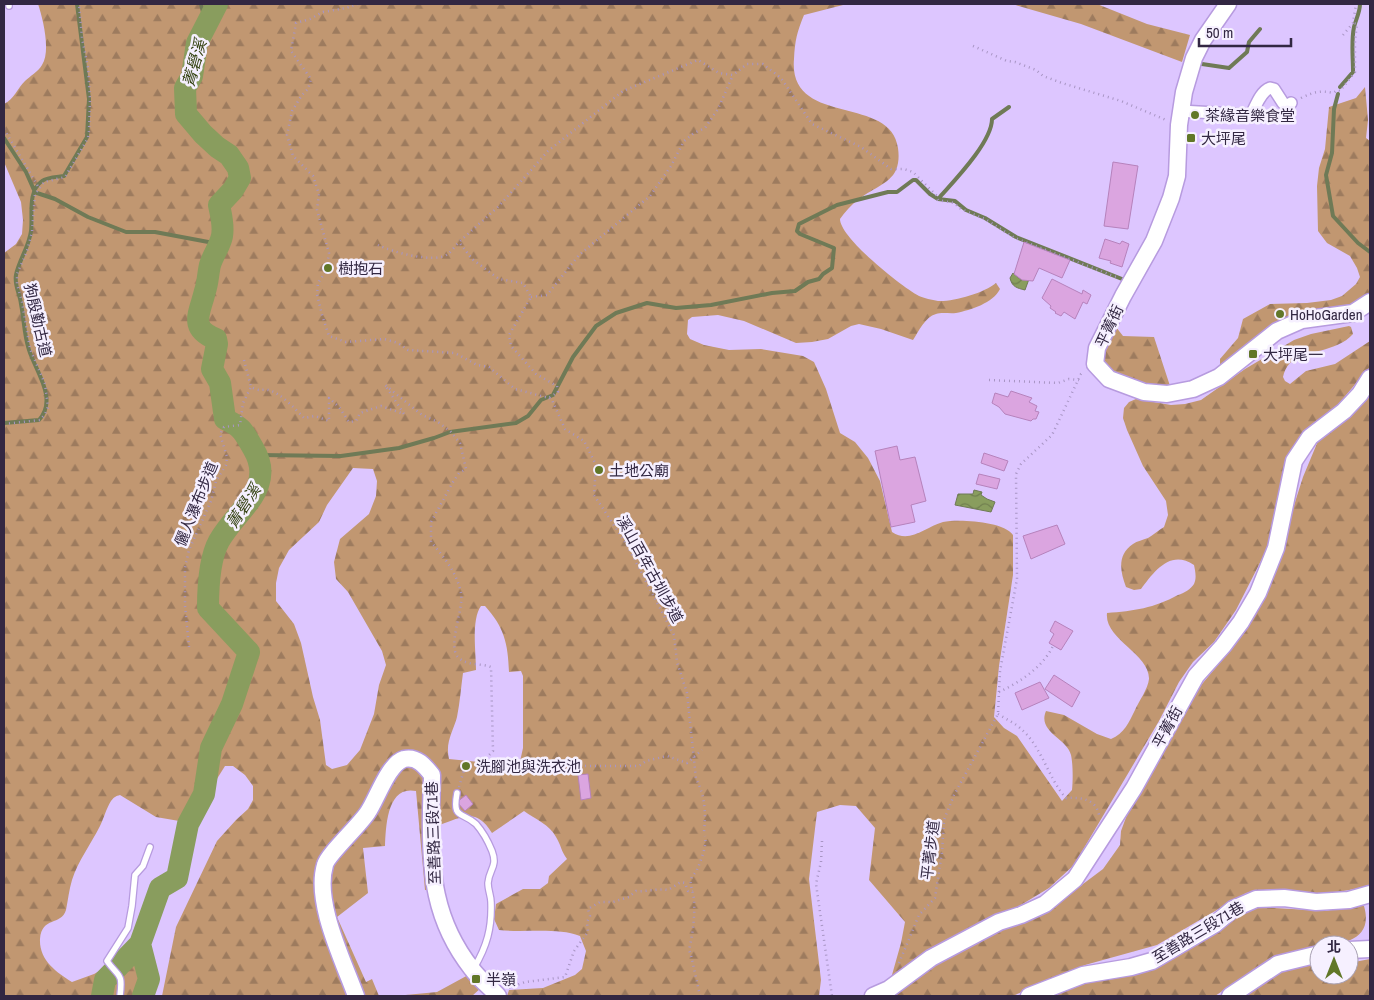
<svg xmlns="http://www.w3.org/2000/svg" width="1374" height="1000" viewBox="0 0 1374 1000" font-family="'Archivo Narrow','Noto Sans TC',sans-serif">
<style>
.forest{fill:url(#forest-firs);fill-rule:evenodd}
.water{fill:url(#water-waves);stroke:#6f7a56}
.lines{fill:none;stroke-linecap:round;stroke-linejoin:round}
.stream{stroke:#6f7a56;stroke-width:4}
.river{stroke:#899d5e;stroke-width:22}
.building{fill:#dba5e0;stroke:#b682bc}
.lane-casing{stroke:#b79bdf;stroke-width:8}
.street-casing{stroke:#b79bdf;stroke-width:14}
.secondary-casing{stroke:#b79bdf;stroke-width:19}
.path{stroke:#a895c4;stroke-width:2.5;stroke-dasharray:1 4;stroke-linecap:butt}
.lane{stroke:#fff;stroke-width:5.5}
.street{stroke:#fff;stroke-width:11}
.secondary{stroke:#fff;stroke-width:16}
.poi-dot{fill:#617728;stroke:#f6f0ff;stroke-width:2}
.labels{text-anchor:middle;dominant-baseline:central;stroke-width:5;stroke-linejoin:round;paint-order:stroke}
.poi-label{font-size:15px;fill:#322742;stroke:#f6f0ff;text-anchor:start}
.street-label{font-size:15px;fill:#322742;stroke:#f6f0ff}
.water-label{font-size:16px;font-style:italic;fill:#364414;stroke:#f6f0ff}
</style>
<defs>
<pattern id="forest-firs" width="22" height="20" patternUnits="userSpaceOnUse" patternTransform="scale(1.25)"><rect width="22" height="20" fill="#c19771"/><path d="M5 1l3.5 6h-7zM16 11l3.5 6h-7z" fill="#9d7b5e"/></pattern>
<pattern id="water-waves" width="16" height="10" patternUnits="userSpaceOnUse" patternTransform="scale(1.25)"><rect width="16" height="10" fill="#899d5e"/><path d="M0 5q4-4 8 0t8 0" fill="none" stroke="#71804f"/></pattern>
</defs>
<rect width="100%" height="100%" fill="#ddc6ff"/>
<!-- forest -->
<path class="forest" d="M38,4H847L804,15C797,32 795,40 794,59C788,128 891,94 898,148C899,155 899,163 896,170C890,184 869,190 858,200C851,205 845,212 840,219C840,238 902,287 919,296C924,298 932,300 938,301C953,302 984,293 996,283L1000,289C993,303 971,310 956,313C950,314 942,312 936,314C925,317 919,331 913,340L881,329L859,324L851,326L828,339L812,342L796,343L744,321L718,315L692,317L688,320L687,334L690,339L704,345L729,350L761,349L803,356L814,362L826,389L840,433L855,442L868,458L880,481L892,532C910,544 925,527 943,522C958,519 1003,521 1013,535V575L999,666L994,717L1004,728L1017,736L1062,801L1072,790C1073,781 1073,764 1071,755C1067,738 1037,732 1046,711L1064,715L1097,734L1111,739C1124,734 1129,722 1135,710C1139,701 1148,689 1149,679C1150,654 1104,639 1107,613C1134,611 1154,608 1178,595C1184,593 1191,589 1194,584C1197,578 1195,570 1194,565C1170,549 1154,572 1141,589L1134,590L1126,587C1120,571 1117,555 1133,544C1137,541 1143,540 1148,538C1153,535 1159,530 1164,527L1168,515L1166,501L1143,466L1127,430L1123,418L1124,408L1129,402L1136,399L1171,405L1185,404L1201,400L1245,369L1294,340L1311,334L1349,326L1351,327L1353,334C1336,353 1306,349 1290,363C1286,367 1284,372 1283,377L1285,381L1290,384L1306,371L1335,364L1370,341V367L1323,422L1301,441L1266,551L1236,610L1214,642L1193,662L1179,682L1159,721L1074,865L1049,888L1008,913L952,937L917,960L890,982L901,943L905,922L869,880L875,828L856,806L840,805L817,812L809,879L821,980L819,996H507L509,990L543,988L575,975L582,969L586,951L580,936C557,927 525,933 499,930L494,919L496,904L523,889H540L548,883L549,876L567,859C561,851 561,845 556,837C550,825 535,819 524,811L492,833C476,807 463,817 439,825V891L425,890L416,791C387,785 386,826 385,846L363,848L368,893L337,917L366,982L372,979L379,996H162L176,927L217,841L236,820L248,809L253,800V786L245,775L233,766H225L215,782L210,800L199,816L185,822L156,817L120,795C116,796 114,797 111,801C106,809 104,818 100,826C91,844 78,861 72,880C69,890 68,900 66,910C61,926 42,916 40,939C39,960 56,972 72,982L94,974L125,956L134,955L151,956C159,969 154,982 150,996H4V253L16,244L22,234L23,220L21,202L4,162V104C14,99 17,89 25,81C30,76 38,72 42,65C51,51 43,19 38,4ZM353,468L373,469L377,481L376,496L369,514L340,539L334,562L336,579L348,592L382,651L386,665L379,685L374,714L360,750L347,765L332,769L326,765L320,720L313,697L301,643L294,624L276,601V583L279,568L289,550L319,522L327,505ZM481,606H485C504,627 508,643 509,672L521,671L523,676V748L519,766L449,759C445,742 453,732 457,717C460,702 461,687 463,673L476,670C476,652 471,620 481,606Z
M1012,4H1097L1147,24L1190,35L1182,62L1081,24Z
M1365,87L1368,120L1366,138L1370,141V298L1360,305L1324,314L1223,368L1220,366V359L1238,338L1243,319L1270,304L1307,303L1331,300L1342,296L1356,284L1360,277L1357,268L1350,256L1327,243L1318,231L1317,186L1319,168L1325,149L1329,107L1356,98Z
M1116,327L1123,336L1154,337L1171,389L1144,388L1105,367C1102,352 1109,341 1116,327Z
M1370,390V888H1361L1320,895L1270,889L1246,893L1157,945L1085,965L1015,995L1005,996H884L937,961L1055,905L1103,869L1120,845L1121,831L1131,804L1192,696L1217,666L1233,643L1290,518L1303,477L1318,441L1342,422Z
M1348,906H1364C1374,940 1342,945 1319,945V948L1272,958L1215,996H1050L1201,939L1239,916L1257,907L1326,911Z
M1370,959V996H1241C1266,978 1289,966 1319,963V975H1349V963Z
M470,974L482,987L472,996H395L437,992Z"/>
<!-- water -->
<path class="water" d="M1013,273L1020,279H1029L1025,290C1017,288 1012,287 1010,278Z
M974,490L982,492L981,495L987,499L995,502L991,512L955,505L958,494H973Z"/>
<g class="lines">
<!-- stream -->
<path class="stream" d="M201,4L205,20V29
M1202,64L1229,68L1247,52L1249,42L1260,29
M1340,87L1353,72C1353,57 1351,41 1354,27C1356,19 1360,12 1360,4
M1338,94L1334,109L1332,153L1326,175L1333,216L1358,243L1370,252
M4,138L26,172L34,190
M37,193L55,199L88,217L126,232H155L219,244
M939,198C954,181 992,142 992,119L1009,107
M4,423L39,420C58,399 36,372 29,350C24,335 24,319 21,304C20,294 14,285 16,275C19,260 29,247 31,231C33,215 27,192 42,181C47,177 58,177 64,176L87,137L89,99L77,4
M257,455L341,456L399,448L434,438L450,432L516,423L528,416L541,400L553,395L573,357L596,326L616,313L647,303L676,308L711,305L772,293L795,291L808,282L819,279L823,274L832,268L834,248L800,234L797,231L799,224L837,205L888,192H897L913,180H916L930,194L938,199L955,201L966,210L985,218L1016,237L1122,279"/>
<!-- river -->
<path class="river" d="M102,996L105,980L140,944
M143,996L149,979L140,944L160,888L177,878L188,824L204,794L211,748L232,704L249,652L208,608C208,588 209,559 219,541C237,509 277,488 253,448C243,431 243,428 225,419L220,383L212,369L217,344L216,339C188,328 200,313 205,291C208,283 208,273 210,265C213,255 220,246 222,236C224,225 221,215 219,205L233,190L240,178L238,168L229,155L217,147L203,134L186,114L185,88L192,76L197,43L217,4"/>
</g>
<!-- building -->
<path class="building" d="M1113,162L1138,166L1128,229L1104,226Z
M1105,239L1120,244L1122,241L1129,244L1122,267L1110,263L1111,261L1099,258Z
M1024,242L1070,260L1062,278L1039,268L1033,281L1022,280L1014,274Z
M1052,279L1082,294L1083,290L1091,295L1087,304L1083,302L1075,319L1064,312L1061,316L1055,313L1056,312L1050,308L1051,306L1042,298Z
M1011,391L1032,398L1029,402L1037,406L1035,411L1039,412L1036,419H1033L1031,421L1005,414L999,407L992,403L995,393L1008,397Z
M897,446L900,460L915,457L926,501L911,505L915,522L891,527L875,451Z
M984,453L1008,461L1004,471L981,463Z
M979,474L1000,479L997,489L976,484Z
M1057,525L1065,544L1031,559L1023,536Z
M1055,621L1073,631L1061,650L1049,643L1054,634L1050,631Z
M1054,675L1080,692L1072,707L1045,689Z
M1040,682L1049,698L1022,710L1015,693Z
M588,774L591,798L581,800L578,775Z
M466,795L473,804L465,811L457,802Z"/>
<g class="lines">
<!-- lane casing -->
<g class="lane-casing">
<path id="lane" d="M9,4V6
M457,793C452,820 462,811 476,824C483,832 488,841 492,851C498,867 489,869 488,883C488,890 491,896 491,902C492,928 487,946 474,968
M120,996C123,972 119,978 107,961L128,928L132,906L135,875L143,866L150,847"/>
</g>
<!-- street casing -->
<g class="street-casing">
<path id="street" d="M1181,111L1251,115C1256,106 1260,92 1270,88L1274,89L1283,103L1288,105L1291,103"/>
</g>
<!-- secondary casing -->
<g class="secondary-casing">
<path id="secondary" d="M1228,4L1203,40L1194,58L1184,92L1179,125L1177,176L1171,198L1154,241L1123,296L1097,348L1095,364L1109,379L1144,392L1167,394L1193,389L1219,377L1277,331L1302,320L1353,313L1370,302
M1349,950L1370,949
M356,996C343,960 314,902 325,865C327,855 360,825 368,812C377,799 388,764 404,759C417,756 425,766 432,775C432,788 431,800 431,813C430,872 434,921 472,969C479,979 490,987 498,996
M873,996L889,989L931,958L999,922L1021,915L1045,904L1075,879L1134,788L1196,676L1223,646L1241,622L1258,593L1276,548L1294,461L1310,437L1344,411L1360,394L1370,378
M1029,996L1083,975L1131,967L1152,961L1215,924L1233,909L1256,899L1284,898L1316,902L1349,900L1370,894
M1230,996L1278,964L1319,954"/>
</g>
<!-- path -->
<path class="path" d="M358,4L346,8L323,12L310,19L296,23L291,51L311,79L308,89L302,95L292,111L287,135L293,156L313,176L319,194L317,210L329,253L326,271L318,283L317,294L322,315L329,336L346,342L384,339L398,343L408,350L455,353L477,365L489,367L515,389L549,398L558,392L557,386L536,374L511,346L509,335L531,297L523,283L499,279L472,259L459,242L499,206L548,151L623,91L698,60L719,73L733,75L747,64H763L781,78L812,124L861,147L891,169H904L913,172L937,196L938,200L954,203L961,209L985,219L1015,238L1119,278
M1343,35L1353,23L1356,4
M973,46L1007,61L1015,62L1036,70L1043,76L1062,83L1121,101L1166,120
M1301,98C1313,92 1321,90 1333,93L1338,90L1340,91L1355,72V40L1357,24L1353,23
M4,129L39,188
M378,245C392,252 435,264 448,254C452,251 456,245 459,242
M531,297L547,295L579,255L650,196L671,166L684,141L694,133L705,128L718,109L733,75
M244,360L251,387C261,392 260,389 268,390C280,392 295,409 304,418L315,416L329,421V398L339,407L349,422L356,421L360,413L381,406L404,414L385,385L422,415L438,422L451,432L460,443L466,469L459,473L453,482L431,522V542C444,557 457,573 461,593C464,609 447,646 458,657C466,666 481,663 491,667L493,751L479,766
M989,380L1058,383L1069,379L1079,380
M549,398L552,400L565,429L584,441L596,465L594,495L627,545L674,635L677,662L687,693L696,779C705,795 706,813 704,832
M4,424L40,420L45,414L48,407L45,384L30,349L22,302L17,284V274L27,251L32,232L35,194L44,182L65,177L88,138L89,131L90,100L88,68L82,38L79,4
M189,647L185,606V568L189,550L211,501L216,481L226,465L227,457L220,434L224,427L240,425L243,403L251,387
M999,692C1020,682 1042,668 1053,646
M998,714C1006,719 1015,723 1021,729C1041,745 1049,780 1066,798C1081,797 1096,799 1099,815
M459,787L464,770L473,766L504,767L524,766L541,769L586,766H639L646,761L667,756L687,763L702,750
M822,841L821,862L816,884L832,996
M899,963L919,915L935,898L942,852L944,820L954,795L998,714L1000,671L1017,579L1016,474L1021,464L1052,435L1081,374L1084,372
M509,988L525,982L565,977L574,951L588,932L587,922L590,916L588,909L600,902H613L629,897L636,891C647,892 657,888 668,890L681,882L685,883L688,891H693
M700,996L691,955L689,950C693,933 695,916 694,899C693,892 690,886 691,880C692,875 695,874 697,870C701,860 707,846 705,836"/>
<!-- lane -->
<use href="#lane" class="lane"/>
<!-- street -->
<use href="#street" class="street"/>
<!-- secondary -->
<use href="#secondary" class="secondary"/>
</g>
<!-- markers -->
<g class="poi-dot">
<circle cx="1195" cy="115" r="5"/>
<rect x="1186" y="133" width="10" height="10" rx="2.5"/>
<circle cx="328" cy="268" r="5"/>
<circle cx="1280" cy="314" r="5"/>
<rect x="1248" y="349" width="10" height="10" rx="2.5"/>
<circle cx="599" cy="470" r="5"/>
<circle cx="466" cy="766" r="5"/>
<rect x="471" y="974" width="10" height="10" rx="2.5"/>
</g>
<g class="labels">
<!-- poi labels -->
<g class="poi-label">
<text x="1205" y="115">茶緣音樂食堂</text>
<text x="1201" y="138">大坪尾</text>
<text x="338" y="268">樹抱石</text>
<text x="1290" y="314">HoHoGarden</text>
<text x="1263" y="354">大坪尾一</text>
<text x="609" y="470">土地公廟</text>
<text x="476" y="766">洗腳池與洗衣池</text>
<text x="486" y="979">半嶺</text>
</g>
<!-- street labels -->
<g class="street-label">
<text transform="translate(38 320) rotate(77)">狗殷勤古道</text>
<text transform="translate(1109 326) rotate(-65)">平菁街</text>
<text transform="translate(196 504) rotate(-68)">儷人瀑布步道</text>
<text transform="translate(650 569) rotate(61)">溪山百年古圳步道</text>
<text transform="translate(1167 727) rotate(-61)">平菁街</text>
<text transform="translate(433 833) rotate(-92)">至善路三段71巷</text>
<text transform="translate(930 850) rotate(-83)">平菁步道</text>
<text transform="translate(1198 932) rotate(-31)">至善路三段71巷</text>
</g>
<!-- water labels -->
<g class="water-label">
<text transform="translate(194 63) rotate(-74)">菁礐溪</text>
<text transform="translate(243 506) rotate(-57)">菁礐溪</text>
</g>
</g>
<!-- border -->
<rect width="1374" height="1000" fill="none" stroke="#322742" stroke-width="10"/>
<!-- north arrow -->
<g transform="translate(1334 960)"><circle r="24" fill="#f6f0ff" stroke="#a8a0b3"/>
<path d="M0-4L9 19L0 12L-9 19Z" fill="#617728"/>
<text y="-8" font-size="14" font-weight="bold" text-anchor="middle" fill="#322742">北</text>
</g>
<!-- scale -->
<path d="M1199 38v8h92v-8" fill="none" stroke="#322742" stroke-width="2.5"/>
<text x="1206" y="38" font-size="15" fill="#322742" stroke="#f6f0ff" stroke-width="4" paint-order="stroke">50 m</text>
</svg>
